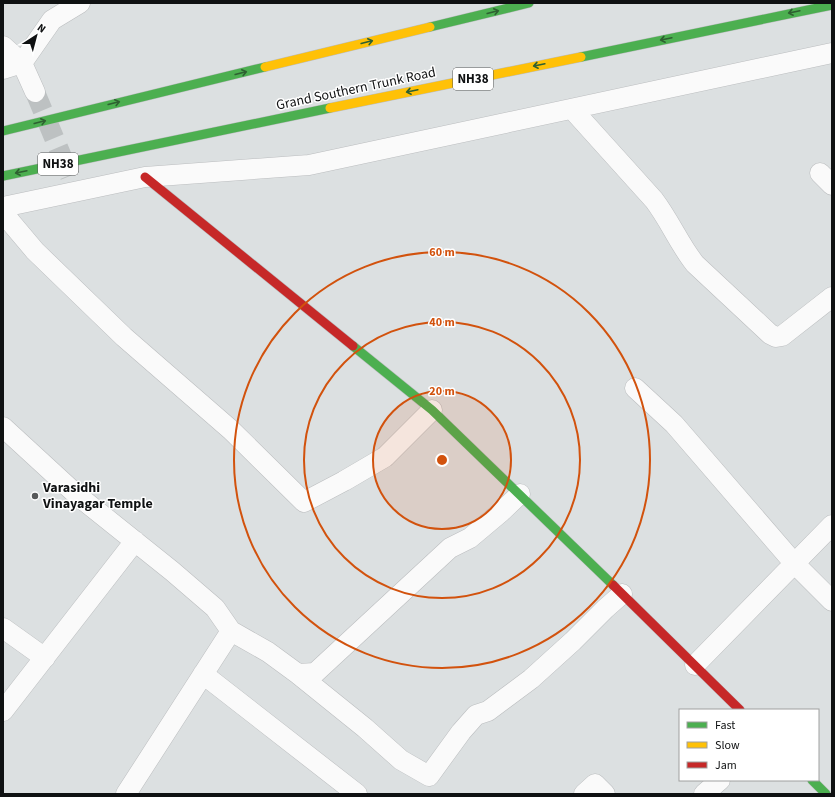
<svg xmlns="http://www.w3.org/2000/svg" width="835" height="797" viewBox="0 0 835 797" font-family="'Source Sans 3',sans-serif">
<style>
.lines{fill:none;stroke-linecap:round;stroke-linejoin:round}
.street-tunnel{stroke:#bdc1c2;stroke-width:20;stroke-dasharray:20 10;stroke-linecap:butt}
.street-casing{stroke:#bbbdbf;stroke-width:21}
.fast-casing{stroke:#bbbdbf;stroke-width:10}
.slow-casing{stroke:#bbbdbf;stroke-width:10}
.jam-casing{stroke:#bbbdbf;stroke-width:10}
.street{stroke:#fafafa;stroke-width:20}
.fast{stroke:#4caf50;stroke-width:9}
.slow{stroke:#ffc107;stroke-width:9}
.jam{stroke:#c62828;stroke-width:9}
.oneway{stroke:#2e6031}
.ring{fill:none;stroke:#d2520d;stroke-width:2}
.poi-dot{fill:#57595a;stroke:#fff;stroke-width:1.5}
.labels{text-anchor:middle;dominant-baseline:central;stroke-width:3;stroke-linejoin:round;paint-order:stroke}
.shield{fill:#fff;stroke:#575859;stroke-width:1}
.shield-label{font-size:13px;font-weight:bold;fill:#0f1112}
.street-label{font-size:14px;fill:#0f1112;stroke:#fff}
.poi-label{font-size:14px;font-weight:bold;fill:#0f1112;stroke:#fff;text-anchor:start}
.centre{fill:#d2520d;stroke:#fff;stroke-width:2}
.ring-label{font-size:12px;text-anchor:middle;font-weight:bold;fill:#d2520d;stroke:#fff;stroke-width:3;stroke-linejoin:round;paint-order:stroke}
</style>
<rect width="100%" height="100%" fill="#dce0e1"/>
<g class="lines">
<!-- street-tunnel -->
<path class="street-tunnel" d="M35,92L70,176"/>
<!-- street casing -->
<g class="street-casing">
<path id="street" d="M3,46L22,63L35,92
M3,69L22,63L52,20L80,3
M572,109L654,200C670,221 679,244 695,264L770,334L776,337L782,336L832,297
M820,173L832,185
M3,207L145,177L309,165L832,53
M3,213L35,251L124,337L231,430L304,502L344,481L385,457L432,410
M635,388L674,424L794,563L832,601
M3,427L77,495L172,571L215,608L231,631L126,794
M3,628L45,658
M231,631L268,652L298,674L315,673L450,548L470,538L501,512L520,494
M695,665L832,525
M203,674L357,794
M298,674L365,728L401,760L429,776L461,732L476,715L488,711L531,679L573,641L605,609L622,594
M3,711L135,541
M584,794L595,784L605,794
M704,794L720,780"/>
</g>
<!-- fast casing -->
<g class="fast-casing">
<path id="fast" d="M430,27L529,3
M581,57L832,5
M3,131L265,67
M3,176L330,108
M353,346L432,410L613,585
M812,780L826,794"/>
</g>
<!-- slow casing -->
<g class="slow-casing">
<path id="slow" d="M265,67L430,27
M330,108L581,57"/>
</g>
<!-- jam casing -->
<g class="jam-casing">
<path id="jam" d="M145,177L353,346
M613,585L740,710"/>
</g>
<!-- street -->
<use href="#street" class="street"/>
<!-- fast -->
<use href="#fast" class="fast"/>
<!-- slow -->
<use href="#slow" class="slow"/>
<!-- jam -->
<use href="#jam" class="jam"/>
</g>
<!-- one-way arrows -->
<defs><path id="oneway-shaft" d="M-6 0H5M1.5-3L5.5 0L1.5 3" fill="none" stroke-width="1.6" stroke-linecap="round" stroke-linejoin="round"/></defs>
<g class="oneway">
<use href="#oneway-shaft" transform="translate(493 12) rotate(-14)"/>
<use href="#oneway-shaft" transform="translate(794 12) rotate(168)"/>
<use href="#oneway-shaft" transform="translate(666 39) rotate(168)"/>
<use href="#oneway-shaft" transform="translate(367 42) rotate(-14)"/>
<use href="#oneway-shaft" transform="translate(539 65) rotate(168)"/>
<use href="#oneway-shaft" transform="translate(241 73) rotate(-14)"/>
<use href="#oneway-shaft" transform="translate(412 91) rotate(168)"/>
<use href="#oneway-shaft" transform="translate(114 103) rotate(-14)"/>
<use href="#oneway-shaft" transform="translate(40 122) rotate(-14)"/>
<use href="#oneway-shaft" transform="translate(21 172) rotate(168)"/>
</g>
<!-- distance rings -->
<circle cx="442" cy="460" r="69" fill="#d2520d" fill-opacity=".12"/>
<g class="ring">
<circle cx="442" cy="460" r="69"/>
<circle cx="442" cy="460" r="138"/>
<circle cx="442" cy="460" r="208"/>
</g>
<!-- markers -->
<circle class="poi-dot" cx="35" cy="496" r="4"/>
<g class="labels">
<!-- shield labels -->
<g class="shield">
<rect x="453" y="68" width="40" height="22" rx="3"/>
<rect x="38" y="153" width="40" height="22" rx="3"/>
</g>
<g class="shield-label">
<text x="473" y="79">NH38</text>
<text x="58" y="164">NH38</text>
</g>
<!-- street labels -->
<g class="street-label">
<text transform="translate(356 89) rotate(-12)">Grand Southern Trunk Road</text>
</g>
<!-- poi labels -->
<g class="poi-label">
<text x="43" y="488">Varasidhi<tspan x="43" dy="16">Vinayagar Temple</tspan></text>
</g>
</g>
<circle cx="442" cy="460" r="6" class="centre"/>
<g class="ring-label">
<text x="442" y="256">60 m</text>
<text x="442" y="326">40 m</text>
<text x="442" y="395">20 m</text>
</g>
<!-- border -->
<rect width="835" height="797" fill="none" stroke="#0f1112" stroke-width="8"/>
<!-- legend -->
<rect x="679" y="709" width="140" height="72" fill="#ffffff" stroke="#9fa0a0"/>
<rect x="687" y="722" width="20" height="6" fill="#4caf50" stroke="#9fa0a0"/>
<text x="715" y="729" font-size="12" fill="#0f1112">Fast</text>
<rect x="687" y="742" width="20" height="6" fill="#ffc107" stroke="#9fa0a0"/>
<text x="715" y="749" font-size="12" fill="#0f1112">Slow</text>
<rect x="687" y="762" width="20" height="6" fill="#c62828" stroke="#9fa0a0"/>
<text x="715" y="769" font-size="12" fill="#0f1112">Jam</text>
<!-- north arrow -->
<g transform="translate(36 36) rotate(36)" stroke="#ffffff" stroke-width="3" paint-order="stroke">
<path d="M0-3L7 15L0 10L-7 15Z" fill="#0f1112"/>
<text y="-6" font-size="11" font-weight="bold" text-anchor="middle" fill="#0f1112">N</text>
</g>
</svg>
